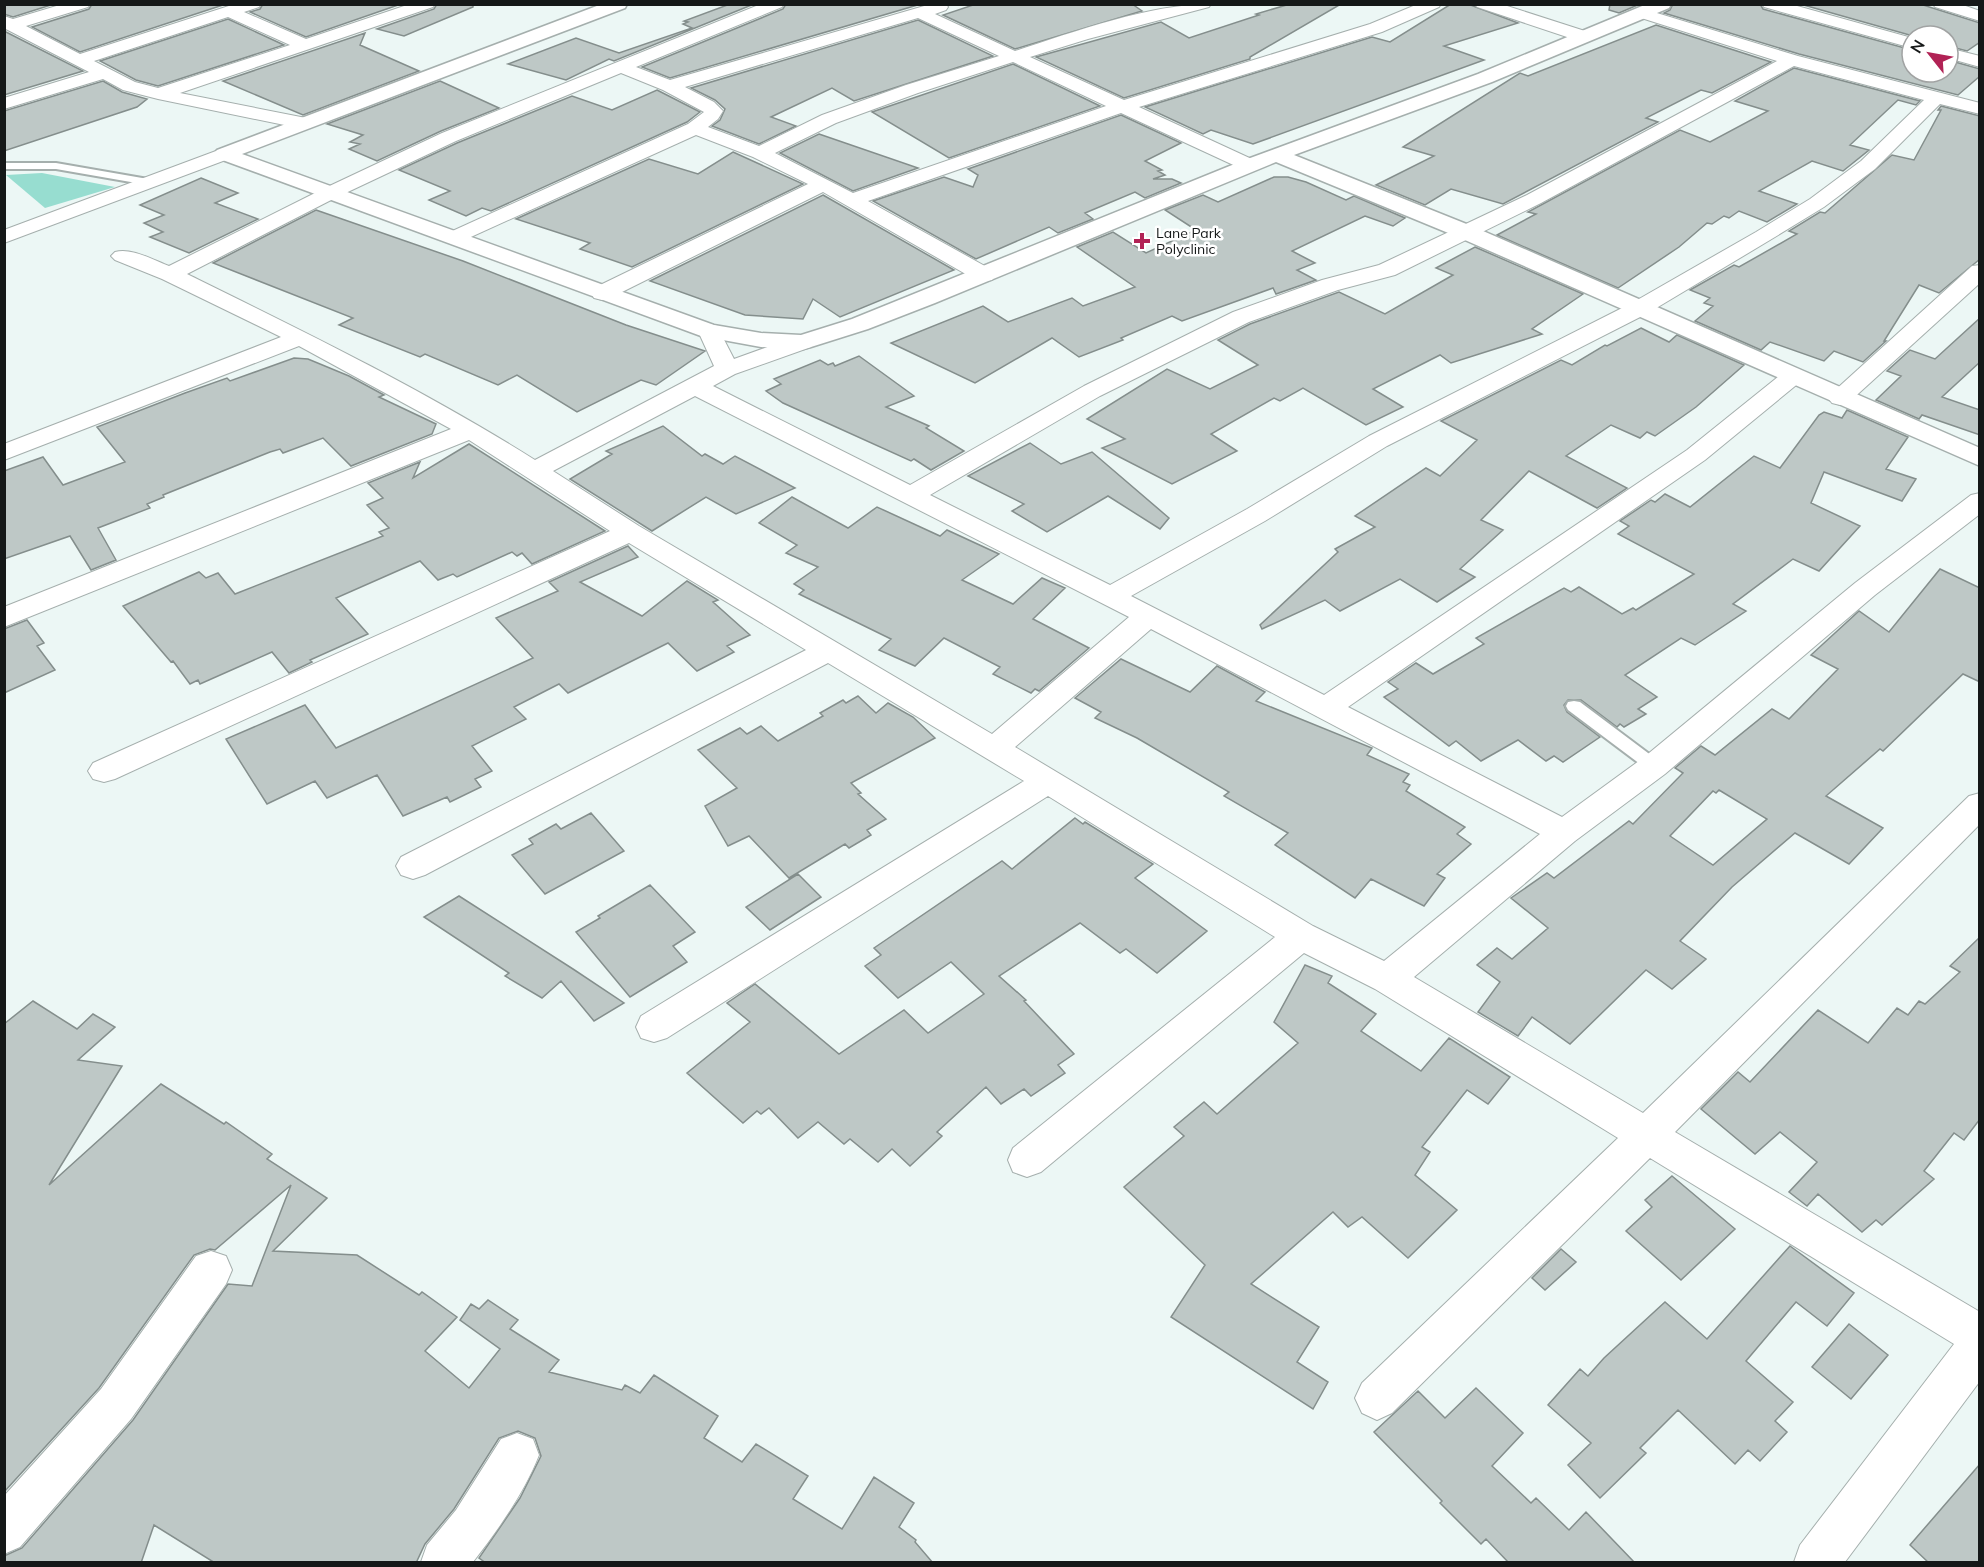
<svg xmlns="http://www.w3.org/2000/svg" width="1984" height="1567" viewBox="0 0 1984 1567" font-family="Mulish,sans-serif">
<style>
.green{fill:#97ddd0}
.building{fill:#bec8c6;stroke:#848e8c;stroke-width:1.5;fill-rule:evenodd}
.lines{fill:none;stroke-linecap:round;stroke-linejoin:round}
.service-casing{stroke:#a5afad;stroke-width:4}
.minor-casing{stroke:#a5afad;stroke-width:2}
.tertiary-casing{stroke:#a5afad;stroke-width:3}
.service{fill:#fff;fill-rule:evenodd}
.minor{fill:#fff;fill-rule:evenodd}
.tertiary{fill:#fff;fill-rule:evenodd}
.poi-dot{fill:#b12255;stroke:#fff;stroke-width:2}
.labels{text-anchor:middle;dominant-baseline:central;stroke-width:5;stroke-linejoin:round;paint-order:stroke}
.far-poi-label{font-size:14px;fill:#151818;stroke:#fff;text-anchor:start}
</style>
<rect width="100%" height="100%" fill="#ecf7f5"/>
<!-- green -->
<path class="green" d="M42,173L115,187L45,208L6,175Z"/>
<!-- building -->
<path class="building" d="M4,4H54L13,17L4,14Z
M92,4H226L80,52L32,27L89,9Z
M263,4H401L306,37L250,12L260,9Z
M437,4H473V7L404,36L377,29L434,9Z
M730,4H754L614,61L609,59L566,80L508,64L576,38L619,53L692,28L683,24L688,22L684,21Z
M786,4H921L670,78L642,67L783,9Z
M976,4H1132L1142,11L1015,49L943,15Z
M1290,4H1341L1250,57V59L1124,98L1036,57L1161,22L1189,38L1259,15L1256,14Z
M1451,4H1468L1518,23L1444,46L1484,60L1253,144L1211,130L1203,134L1145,107L1372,37L1390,42Z
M1610,4H1640L1619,13L1609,10Z
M1673,4H1760L1763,9L1912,50V72H1948V60L1980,69V76L1958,95L1799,54L1664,13L1670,10Z
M1800,4H1920L1980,23V42L1967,51L1948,46V36H1913Z
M228,19L284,45L158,86L136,80L100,61Z
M918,20L993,56L854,101L832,88L771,117L796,126L759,144L712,126L720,120L725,109L715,100L691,88Z
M1656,25L1771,62L1712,93L1701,90L1646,118L1658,122L1503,204L1451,189L1425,205L1376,185L1434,156L1403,147L1520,73L1528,76Z
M4,31L83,71L4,95Z
M365,33L360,45L419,71L303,115L223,81Z
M1013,64L1100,106L949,158L872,112Z
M1794,68L1920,101L1916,105L1898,100L1850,145L1869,150L1843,171L1812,161L1759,191L1797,204L1767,222L1739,211L1729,218L1724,216L1712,224L1707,223L1679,247L1618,288L1497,235L1536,214L1528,212L1680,130L1710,142L1768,111L1735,101Z
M103,81L122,92L147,99L137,107L4,151V111Z
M440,81L499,108L441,131L377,161L349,149L360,144L350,142L363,135L327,124Z
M657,90L700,112L687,122L491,211L482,208L466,216L429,200L450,191L399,170L457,143L572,96L612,110Z
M1941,106L1980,116V259L1939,293L1919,285L1884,341H1886L1863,362L1834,351L1824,361L1770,342L1761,350L1695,321L1713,306L1704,303L1710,298L1690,290L1734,265L1739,267L1797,234L1789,231L1820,212L1825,213L1892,155L1914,160L1941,110H1938Z
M1121,115L1181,143L1145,161L1162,170L1158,171L1165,175L1153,179H1172L1181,183L1145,198L1135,192L1085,213L1093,219L1058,233L1049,227L976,259L873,201L944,177L973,187L978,175L968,169Z
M819,134L918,168L853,191L780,153Z
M733,152L803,184L632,267L580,249L590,243L516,219L649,159L698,174Z
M1274,177H1288L1306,182L1346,200L1354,196L1405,218L1393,226L1365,216L1292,251L1315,263L1297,270L1316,280L1276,294L1273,288L1182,321L1172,316L1121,338L1123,340L1079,357L1052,338L975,383L891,343L983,306L1008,322L1072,298L1083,306L1135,287L1077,247L1113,232L1146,253L1196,230L1165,210L1203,195L1218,202Z
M201,178L238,193L215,203L258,219L189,253L150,237L163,232L144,223L164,215L140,205Z
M823,195L954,270L840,317L813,299L803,319L745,315L650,281Z
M316,210L463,261L626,325L705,351L656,385L641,380L577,412L517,375L498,385L425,354L420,357L339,325L353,318L213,263Z
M1475,247L1583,294L1532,329L1542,334L1451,363L1440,355L1373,389L1403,407L1366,425L1303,388L1280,401L1274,398L1211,434L1237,451L1172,484L1102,448L1125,439L1087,419L1167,369L1210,389L1258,365L1218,340L1250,324L1339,292L1385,314L1453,275L1436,268Z
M1980,318V362L1942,397L1980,410V435L1922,415L1919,419L1876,400L1901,376L1887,371L1910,350L1935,359Z
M1641,328L1669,342L1677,335L1744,365L1696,407L1655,436L1647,432L1640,438L1611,425L1566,456L1627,488L1597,508L1529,471L1481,520L1503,530L1460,569L1475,577L1437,602L1400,579L1340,611L1325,600L1262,629L1260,625L1338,552L1335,549L1375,527L1355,516L1426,468L1440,476L1477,440L1441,421L1561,360L1572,365L1605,345L1607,346Z
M859,356L914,396L886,407L929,426L926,428L964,451L931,470L914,459L911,461L783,403L766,391L781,384L774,379L820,360L828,365L833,363L835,366Z
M294,358L308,359L349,376L384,395L379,397L436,424L432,434L351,466L323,438L283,453L280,449L270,452L163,495L164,497L147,504L150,508L98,528L116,560L91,570L70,536L4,559V471L43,457L63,485L125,462L97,427L185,393L227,378L230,381Z
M1847,410L1908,437L1886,469L1916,479L1902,501L1824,472L1811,503L1860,526L1819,571L1793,559L1733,604L1746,611L1695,645L1681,638L1625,675L1657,697L1638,709L1646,714L1624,727L1620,724L1617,727L1581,700H1568L1564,705L1567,712L1600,737L1563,762L1554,756L1546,761L1518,740L1481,761L1456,741L1449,746L1384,697L1398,689L1388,682L1416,663L1433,674L1484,644L1476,638L1564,588L1571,592L1579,587L1622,614L1633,608L1636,610L1694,574L1618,534L1629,526L1620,521L1651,500L1655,502L1665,494L1690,507L1754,456L1780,468L1819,415L1824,412L1842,418Z
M663,426L702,456L705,454L723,464L735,456L795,488L736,514L706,497L652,531L570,479L612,454L606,451Z
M1030,443L1061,464L1092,452L1169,518L1160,529L1108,496L1047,532L1012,511L1024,504L968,476Z
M469,444L605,531L532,564L522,553L517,556L512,552L457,577L453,574L438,580L420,561L336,598L368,634L310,660L312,662L289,673L272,652L200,684L198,680L190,684L173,661L171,662L123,606L199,572L206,578L218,573L235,594L383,536L379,532L389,528L367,505L383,498L368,483L420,462L413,478Z
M792,497L848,528L877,507L940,536L947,530L999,554L962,580L1013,604L1042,578L1065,588L1033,619L1089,648L1039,691L1035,689L1031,693L993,674L1000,667L944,638L915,666L879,650L891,639L799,594L804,590L794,584L818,567L786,553L797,545L759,523Z
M628,546L638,557L580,582L642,616L687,581L718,600L713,602L750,635L727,646L734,652L697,671L668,643L568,693L559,684L514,707L526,719L472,746L492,771L475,779L481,787L450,802L447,797L403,816L377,775L327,798L315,781L267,804L226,739L305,705L336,748L533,658L496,618L558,591L549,582Z
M1940,569L1980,588V682L1963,674L1883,751L1880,749L1826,796L1883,828L1849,864L1795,833L1732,887L1680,941L1706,959L1672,989L1646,970L1570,1044L1532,1017L1518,1036L1478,1012L1500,982L1477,965L1497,948L1512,959L1548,928L1511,898L1547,873L1554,878L1629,821L1633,824L1683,773L1675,768L1701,746L1715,755L1772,709L1789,719L1838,669L1811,655L1859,611L1889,632ZM1719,790L1767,819L1713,865L1670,836L1713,791L1716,793Z
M27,620L44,643L37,646L55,670L4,693V629Z
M1121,659L1190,692L1217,666L1265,692L1256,701L1372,748L1367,755L1409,774L1403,782L1410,785L1406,791L1465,827L1457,834L1471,844L1437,874L1445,878L1424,906L1371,879L1355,898L1275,845L1288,833L1224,796L1229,792L1137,738L1095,718L1101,712L1075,698Z
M858,696L876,713L888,703L913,717L935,738L851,783L861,793L858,794L886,819L867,830L871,835L849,848L845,844L789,878L749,836L728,846L705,806L737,788L698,750L740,728L747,734L761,726L778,741L823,716L820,713L843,700L846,703Z
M591,813L624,851L545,894L512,855L533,844L529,839L556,824L561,829Z
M1075,818L1083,824L1085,822L1153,864L1135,878L1207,931L1157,973L1126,949L1120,953L1080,923L999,976L1026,1000L1024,1001L1074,1054L1058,1065L1065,1073L1031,1096L1024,1089L1001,1104L986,1087L937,1132L942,1136L910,1166L892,1149L878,1162L850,1139L844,1144L818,1122L798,1138L769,1108L761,1114L757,1111L743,1123L687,1073L750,1022L727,1003L755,984L839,1054L904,1010L928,1033L984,994L951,962L898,998L865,966L881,955L874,948L1002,861L1012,869Z
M798,874L821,897L770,930L746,907Z
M650,885L695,932L673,946L687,962L630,997L576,932L600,918L598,916Z
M459,896L573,969L624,1003L594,1021L561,981L542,998L505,976L509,973L424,917Z
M1980,937V1119L1964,1140L1954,1133L1924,1171L1934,1179L1882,1225L1876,1220L1862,1232L1818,1194L1807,1206L1789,1192L1817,1162L1780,1132L1755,1154L1701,1109L1738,1072L1750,1082L1818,1010L1868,1043L1897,1008L1908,1015L1919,1001L1925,1004L1960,972L1950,966Z
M1305,965L1332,976L1328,983L1376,1014L1361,1031L1421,1071L1449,1038L1510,1077L1488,1104L1467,1090L1422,1147L1430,1152L1415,1175L1457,1210L1408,1258L1362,1217L1348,1227L1333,1212L1251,1284L1319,1327L1297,1362L1328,1382L1313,1409L1171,1317L1205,1265L1124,1187L1184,1136L1174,1127L1204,1102L1217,1114L1298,1043L1274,1022Z
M33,1001L77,1029L93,1014L115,1027L78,1060L122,1066L49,1185L161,1084L224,1124L226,1122L272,1154L267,1159L327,1198L273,1251L357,1255L419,1295L422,1292L457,1317L425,1351L469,1388L500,1349L460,1320L471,1304L479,1309L488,1300L518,1320L510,1329L559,1360L549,1372L622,1390L625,1385L640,1393L654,1375L718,1416L704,1438L742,1462L756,1444L808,1476L793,1499L842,1529L874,1477L914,1503L899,1527L916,1540L915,1542L933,1563H486L479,1558L520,1498L541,1456L535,1438L518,1431L499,1438L454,1509L425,1544L416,1563H215L154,1525L141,1563H4V1556L22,1548L133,1420L228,1284L252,1286L291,1185L215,1250L210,1249L194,1255L99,1388L4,1492V1024Z
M1672,1176L1735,1229L1681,1280L1626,1231L1652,1207L1645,1200Z
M1790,1246L1854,1293L1827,1326L1796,1302L1746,1361L1793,1402L1775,1421L1787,1432L1760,1461L1748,1450L1735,1464L1678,1410L1640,1448L1646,1453L1600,1498L1568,1465L1591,1443L1548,1405L1580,1369L1588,1376L1604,1358L1665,1302L1707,1339Z
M1561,1249L1576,1262L1545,1290L1532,1278Z
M1849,1324L1888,1355L1851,1399L1812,1367Z
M1476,1388L1523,1433L1492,1466L1531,1503L1536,1498L1569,1530L1586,1512L1635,1563H1509L1486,1539L1481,1544L1440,1503L1442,1501L1374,1432L1418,1391L1445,1418Z
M1980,1464V1563H1929L1910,1545Z"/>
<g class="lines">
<!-- service casing -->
<g class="service-casing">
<path id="service" d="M4,163H56L148,179L153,182L148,185L56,169H4Z
M1574,701L1580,702L1660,762L1662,766L1660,770H1648L1568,710L1566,706L1568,702Z"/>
</g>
<!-- minor casing -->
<g class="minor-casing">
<path id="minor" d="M63,4H90L88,7L26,26L80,54L235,4H261L259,7L244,12L306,39L410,4H435L433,7L180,93L311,119L313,123L311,127L304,129L158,99L123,90L103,79L4,109V98L89,72L4,28V16L13,19ZM228,17L290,45L158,88L135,82L94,61Z
M761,4H784L782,7L636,67L670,80L931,4H946L948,7L946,10L935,14L1015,51C1074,32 1150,4 1211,4L1209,7L1088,39L1030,57L1124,100L1370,24L1418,4H1441L1439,7L1382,32L1139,107L1256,161L1259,165L1256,169H1242L1121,113L868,201L992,270L995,275L992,280L984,281L976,280L823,192L610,298L602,300L594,298L591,293L594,288L808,184L753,157L696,135L462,241L455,243L448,241L445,237L448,233L688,124L704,112L663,90L621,73L456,141L335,198L187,274C305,332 424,390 535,460L714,366L698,331L701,326L709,324L717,326L734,359L795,337L803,335L811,337L814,342L811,347L735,374L713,386L910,485L1084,386L1233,312L1322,280L1379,265L1527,195L1777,61L1635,16L1633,13L1635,10H1647L1798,56L1980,103V114L1940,104L1875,169L1824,207L1770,240L1648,313L1387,446L1265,521L1131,596L1324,695L1687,450L1784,372L1792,370L1800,372L1804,377L1800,382L1705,460L1348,707L1562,817L1643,758L1855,583L1971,495L1980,493V514L1875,595L1665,774L1575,841L1414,977L1643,1113L1969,796L1980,793V824L1675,1132L1980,1312V1381L1845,1562H1794L1800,1545L1954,1344L1650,1158L1392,1413L1377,1420L1362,1413L1355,1398L1362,1383L1618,1138L1375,989L1304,953L1041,1172L1027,1177L1013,1172L1008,1160L1013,1148L1275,937L1048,796L667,1038L654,1042L641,1038L636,1027L641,1016L1024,781L828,663L425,875L413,879L401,875L396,866L401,857L806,650L629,543L115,779L104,782L93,779L88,771L93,763L610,531L469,440L4,627V607L451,429L299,346L4,460V444L281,337L162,279L115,260L111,256L115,252C131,247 153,260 169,266L321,190L442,133ZM918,18L999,56L906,85L822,115L759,146L708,127L718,119L723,111L714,102L685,87ZM1013,62L1106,106L853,193L775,153L836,123L918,93ZM1794,66L1924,100L1861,161L1810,199L1756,232L1632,303L1369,436L1247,509L1110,585L930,495L1100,396L1249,322L1338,290L1395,275L1541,203ZM695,396L1129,617L992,734L639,526L553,471ZM1151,629L1540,834L1384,961L1313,926L1015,747Z
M1475,4H1501L1588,32L1590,36L1588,40H1576L1477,7Z
M1762,4H1790L1912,38V48L1764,7Z
M1933,4H1960L1980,11V21L1935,7Z
M1948,48L1980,56V67L1948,58Z
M224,148L231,150L234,154L231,158L4,243V230Z
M1980,265V283L1848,403L1840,405L1832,403L1828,398L1832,393L1972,266Z
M211,1251L226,1256L232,1270L226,1284L131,1419L20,1547L4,1554V1496L101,1389L196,1256Z
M517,1433L533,1439L539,1455C524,1493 498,1530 473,1562H421L427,1545L456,1510L501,1439Z"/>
</g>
<!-- tertiary casing -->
<g class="tertiary-casing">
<path id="tertiary" d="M602,4H627L625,8L242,154L714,325L761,333L801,335L852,319L1242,161L1478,74L1647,4H1671L1669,8L1492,82L1294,155L1474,227L1980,448V466L1458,237L1276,162L935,303L868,329L811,347L803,349L761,347L701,336L217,158L214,154L217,150Z"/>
</g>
<!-- service -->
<use href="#service" class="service"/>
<!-- minor -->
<use href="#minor" class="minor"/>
<!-- tertiary -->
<use href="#tertiary" class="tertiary"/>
</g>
<!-- markers -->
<path class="poi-dot" d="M1139 232h6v6h6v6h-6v6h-6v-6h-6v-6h6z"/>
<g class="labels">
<!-- far-poi labels -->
<g class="far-poi-label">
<text x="1156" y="233">Lane Park<tspan x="1156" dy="16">Polyclinic</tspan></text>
</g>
</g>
<!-- border -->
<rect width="1984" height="1567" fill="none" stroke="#151818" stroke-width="12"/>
<!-- north arrow -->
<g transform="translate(1930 54) rotate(301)"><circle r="28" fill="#ffffff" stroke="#a1a3a3" stroke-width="1.5"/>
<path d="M0-4.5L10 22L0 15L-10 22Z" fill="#b12255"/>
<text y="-9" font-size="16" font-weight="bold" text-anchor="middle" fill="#151818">N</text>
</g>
</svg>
